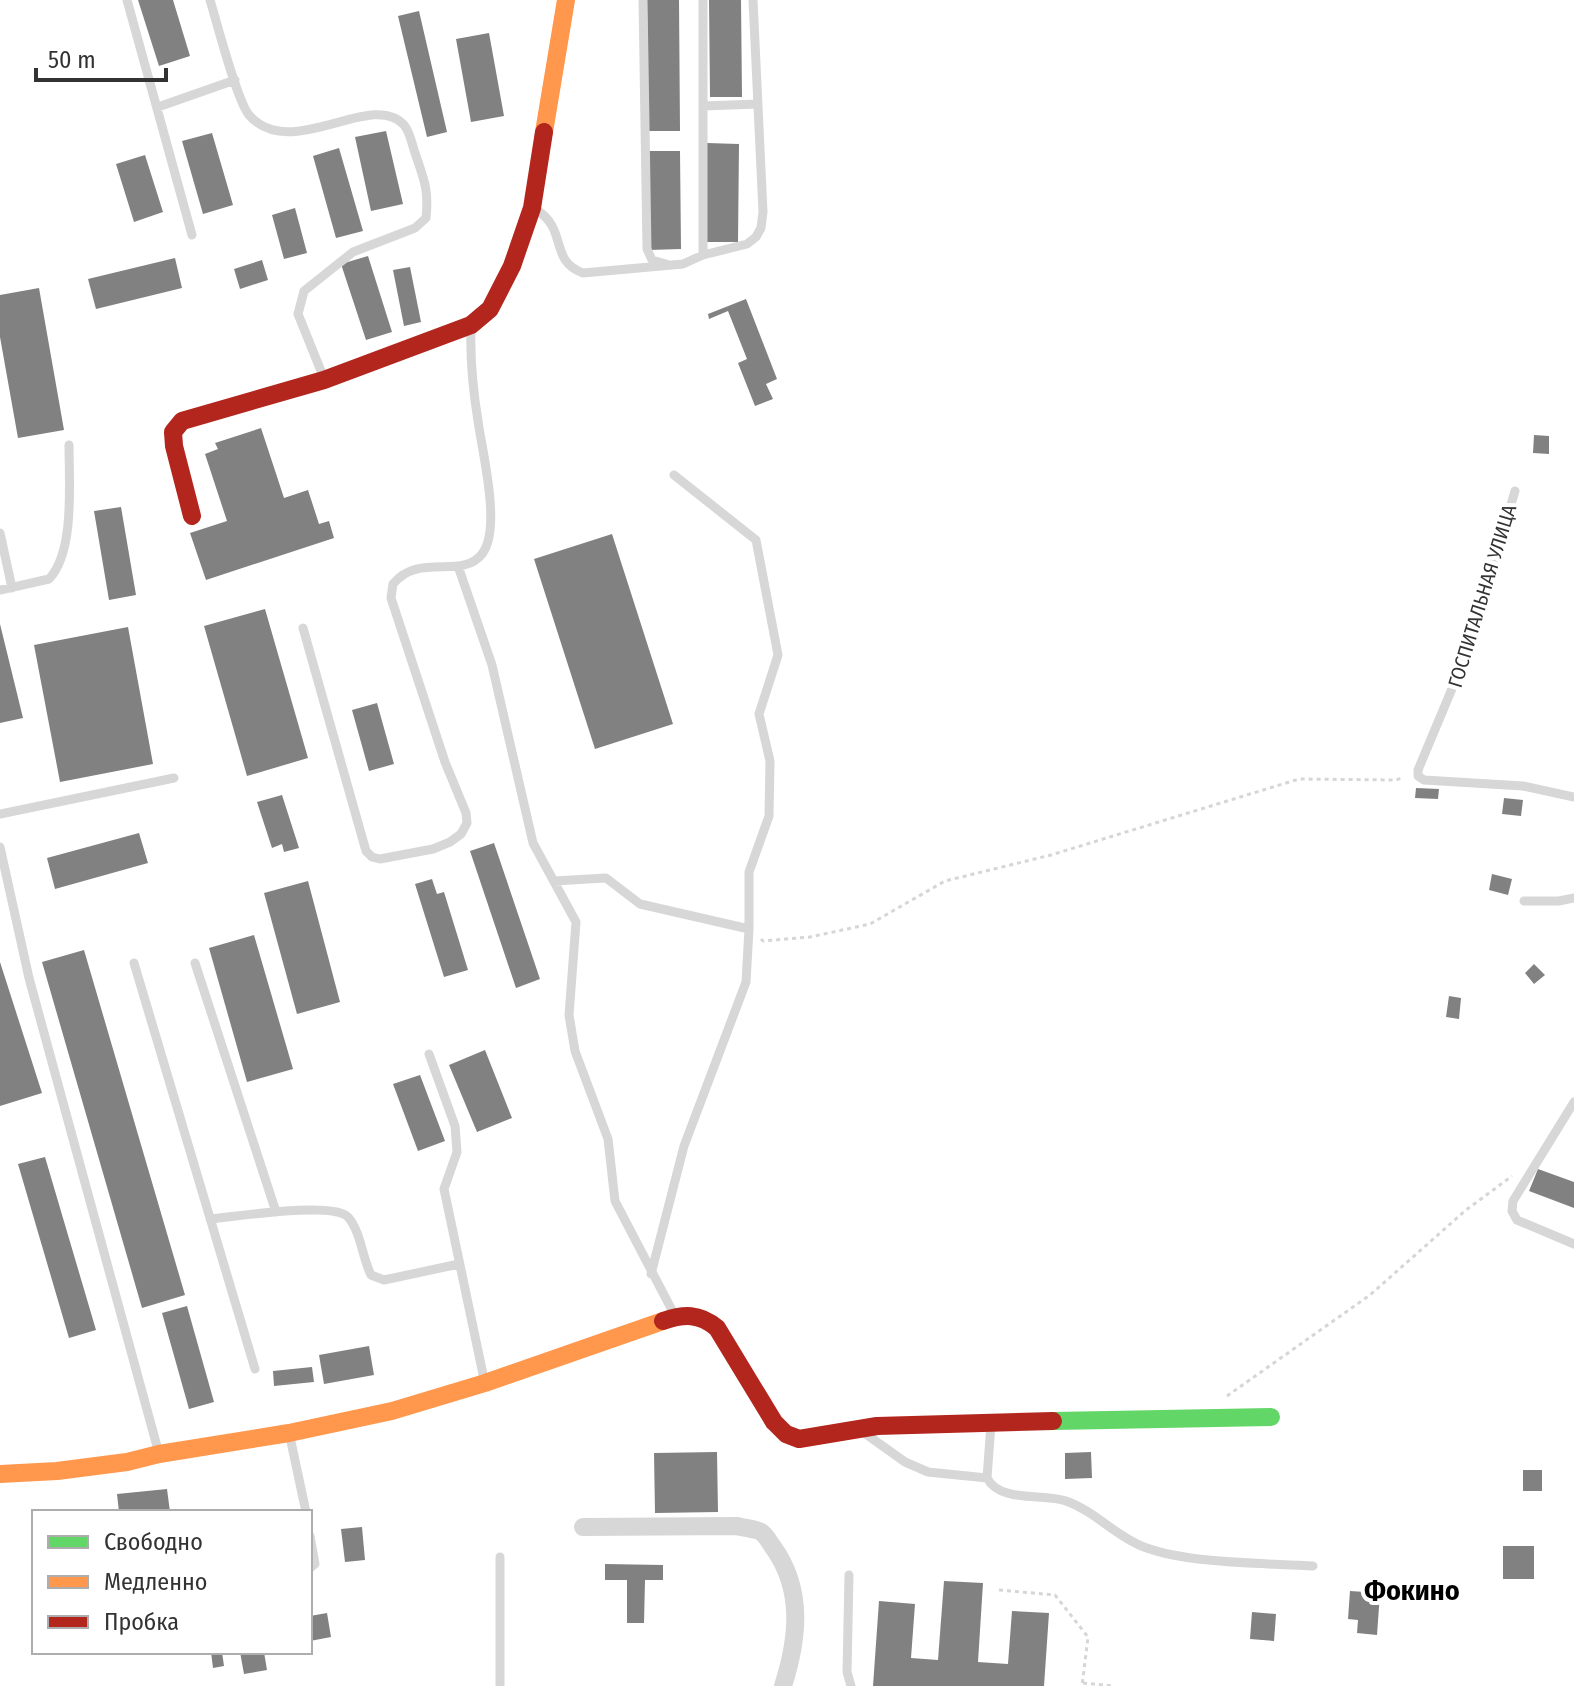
<svg xmlns="http://www.w3.org/2000/svg" width="1574" height="1686" viewBox="0 0 1574 1686" font-family="'Fira Sans Condensed',sans-serif">
<style>
.building{fill:#818181}
.lines{fill:none;stroke-linecap:round;stroke-linejoin:round}
.path{stroke:#d6d6d6;stroke-width:3;stroke-dasharray:4 4;stroke-linecap:butt}
.lane{stroke:#d7d7d7;stroke-width:9}
.street{stroke:#d7d7d7;stroke-width:18}
.fast{stroke:#63d668;stroke-width:18}
.slow{stroke:#ff974d;stroke-width:18}
.jam{stroke:#b3261e;stroke-width:18}
.labels{text-anchor:middle;dominant-baseline:central;stroke-width:8;stroke-linejoin:round;paint-order:stroke}
.street-label{font-size:20px;fill:#333;stroke:#fff}
.district-label{font-size:28px;font-weight:bold;fill:#000;stroke:#fff}
</style>
<rect width="100%" height="100%" fill="#fff"/>
<!-- building -->
<path class="building" d="M138,0H173L190,56L159,66Z
M647,0H679L680,131H648Z
M709,0H741L742,97H710Z
M419,11L447,132L427,137L398,16Z
M489,33L504,116L471,122L456,39Z
M386,131L403,204L371,211L355,137Z
M212,133L233,205L203,214L182,141Z
M707,143L739,144L738,242H706Z
M339,148L363,231L336,238L313,156Z
M648,151H680L681,249L649,250Z
M145,155L163,212L134,222L116,164Z
M295,208L307,253L284,259L272,215Z
M368,256L392,332L366,340L341,264Z
M175,258L182,288L96,309L88,279Z
M262,260L268,280L240,289L234,269Z
M410,267L421,322L404,326L393,270Z
M39,288L64,430L18,438L0,337V295Z
M746,299L777,379L766,384L773,399L755,406L738,363L747,359L728,311L709,319L708,314Z
M261,428L284,498L308,490L319,524L329,521L334,538L206,580L190,533L227,521L205,454L218,449L215,443Z
M1534,435L1549,436V454L1533,453Z
M121,507L136,595L109,600L94,511Z
M612,534L673,724L595,749L534,559Z
M265,609L308,758L247,776L204,626Z
M0,624L23,718L0,723Z
M128,627L153,764L60,782L34,645Z
M377,703L394,764L369,771L352,710Z
M1416,788L1439,789L1438,799L1415,798Z
M282,795L299,848L284,852L282,844L272,848L257,802Z
M1504,798L1523,800L1521,816L1502,814Z
M139,833L148,863L55,889L47,858Z
M494,843L540,979L516,988L470,851Z
M1492,874L1512,879L1508,895L1489,890Z
M432,879L437,894L444,892L468,970L444,977L415,884Z
M308,881L340,1002L297,1014L264,893Z
M254,935L293,1069L247,1082L209,948Z
M84,950L185,1295L142,1308L42,962Z
M0,962L42,1093L0,1106Z
M1534,964L1545,975L1534,984L1525,973Z
M1449,996L1461,998L1459,1019L1446,1017Z
M485,1050L512,1118L477,1132L449,1065Z
M420,1075L445,1141L418,1151L393,1084Z
M45,1157L96,1330L69,1338L18,1164Z
M1538,1169L1574,1182V1208L1529,1191Z
M187,1306L214,1402L189,1409L162,1313Z
M369,1346L374,1375L324,1384L319,1355Z
M312,1367L314,1382L274,1386L273,1371Z
M717,1452L718,1512L655,1513L654,1453Z
M1091,1452L1092,1478L1065,1479V1453Z
M1523,1470H1542V1491H1523Z
M167,1489L170,1512H119L117,1494Z
M362,1527L365,1560L345,1562L341,1529Z
M1503,1546H1534V1579H1503Z
M605,1564L663,1565V1580H645L644,1623H627V1580H605Z
M944,1581L983,1583L978,1662L1008,1664L1012,1611L1049,1613L1044,1686H873L879,1601L915,1604L911,1658L938,1660Z
M1350,1591L1380,1593L1377,1635L1357,1633L1358,1620L1348,1619Z
M1252,1612L1276,1614L1274,1641L1250,1639Z
M327,1613L331,1637L310,1641V1616Z
M211,1652H222L224,1666L213,1668Z
M240,1652H264L267,1670L244,1674Z"/>
<g class="lines">
<!-- path -->
<path class="path" d="M761,939L763,941L810,937L870,924L945,881L1051,855L1299,779L1396,780L1404,777
M1227,1396L1370,1295L1466,1210L1512,1176
M999,1590L1055,1595L1088,1637L1082,1686
M1083,1683L1114,1686"/>
<!-- lane -->
<path class="lane" d="M127,0L192,235
M210,0C217,23 237,101 249,115C290,163 372,89 404,125C410,132 412,144 415,153C424,180 429,189 426,218L415,228L353,252L304,291L298,314L323,376
M643,0L647,249L652,260L666,264
M703,0V255
M703,106L758,104
M158,107L235,80
M535,209C569,229 548,260 583,273L683,264L703,255L747,244L756,237L761,228L763,212L753,0
M674,475L756,540L778,655L759,714L770,761L769,816L749,872V929
M1515,491L1469,648L1418,770V776L1424,780L1523,786L1574,797
M0,533L12,588
M458,566L492,665L533,843L576,922L569,1015L575,1051L608,1139L615,1201L674,1314
M0,590L49,579C75,552 69,482 69,445
M303,628L366,851L372,857L380,859L433,849L450,842L461,834L467,823L466,813L445,762L391,598L393,584C419,552 462,580 482,554C502,529 482,451 478,421C473,390 470,359 471,329
M0,814L174,778
M0,847L29,978L158,1450
M554,881L606,878L640,904L749,929L746,982L684,1146L651,1274
M1524,901H1559L1574,898
M134,963L255,1369
M195,963L276,1212
M429,1054L455,1126L457,1152L444,1189L484,1379
M1574,1102L1513,1201L1512,1211L1517,1220L1574,1244
M210,1219C234,1217 333,1201 348,1217C361,1232 362,1257 371,1275L384,1280L459,1264
M991,1424L987,1478C1000,1503 1043,1493 1066,1501C1095,1511 1115,1536 1144,1547C1189,1564 1264,1563 1313,1566
M863,1432L905,1462L928,1472L987,1478
M290,1437L306,1512
M310,1536L315,1564L310,1568
M500,1557V1686
M849,1575L847,1672L851,1686"/>
<!-- street -->
<path class="street" d="M583,1527L737,1526C744,1528 756,1529 761,1532C766,1535 770,1543 773,1547C804,1590 798,1639 783,1686"/>
<!-- fast -->
<path class="fast" d="M1053,1421L1271,1417"/>
<!-- slow -->
<path class="slow" d="M544,132L566,0
M0,1474L57,1471L127,1462L159,1454L289,1433L392,1411L485,1383L663,1321"/>
<!-- jam -->
<path class="jam" d="M192,516L174,446L173,432L182,421L324,380L471,325L490,309L512,266L532,208L544,132
M663,1321C684,1314 699,1313 717,1328L774,1422L786,1434L799,1439L877,1426L1053,1421"/>
</g>
<g class="labels">
<!-- street labels -->
<g class="street-label">
<text transform="translate(1482 596) rotate(-73)">ГОСПИТАЛЬНАЯ УЛИЦА</text>
</g>
<!-- district labels -->
<g class="district-label">
<text x="1412" y="1590">Фокино</text>
</g>
</g>
<!-- legend -->
<rect x="32" y="1510" width="280" height="144" fill="#ffffff" stroke="#adadad" stroke-width="2"/>
<rect x="48" y="1536" width="40" height="12" fill="#63d668" stroke="#adadad" stroke-width="2"/>
<text x="104" y="1550" font-size="24" fill="#333333">Свободно</text>
<rect x="48" y="1576" width="40" height="12" fill="#ff974d" stroke="#adadad" stroke-width="2"/>
<text x="104" y="1590" font-size="24" fill="#333333">Медленно</text>
<rect x="48" y="1616" width="40" height="12" fill="#b3261e" stroke="#adadad" stroke-width="2"/>
<text x="104" y="1630" font-size="24" fill="#333333">Пробка</text>
<!-- scale -->
<path d="M36 68v12h130v-12" fill="none" stroke="#333333" stroke-width="4"/>
<text x="48" y="68" font-size="24" fill="#333333" stroke="#ffffff" stroke-width="6" paint-order="stroke">50 m</text>
</svg>
